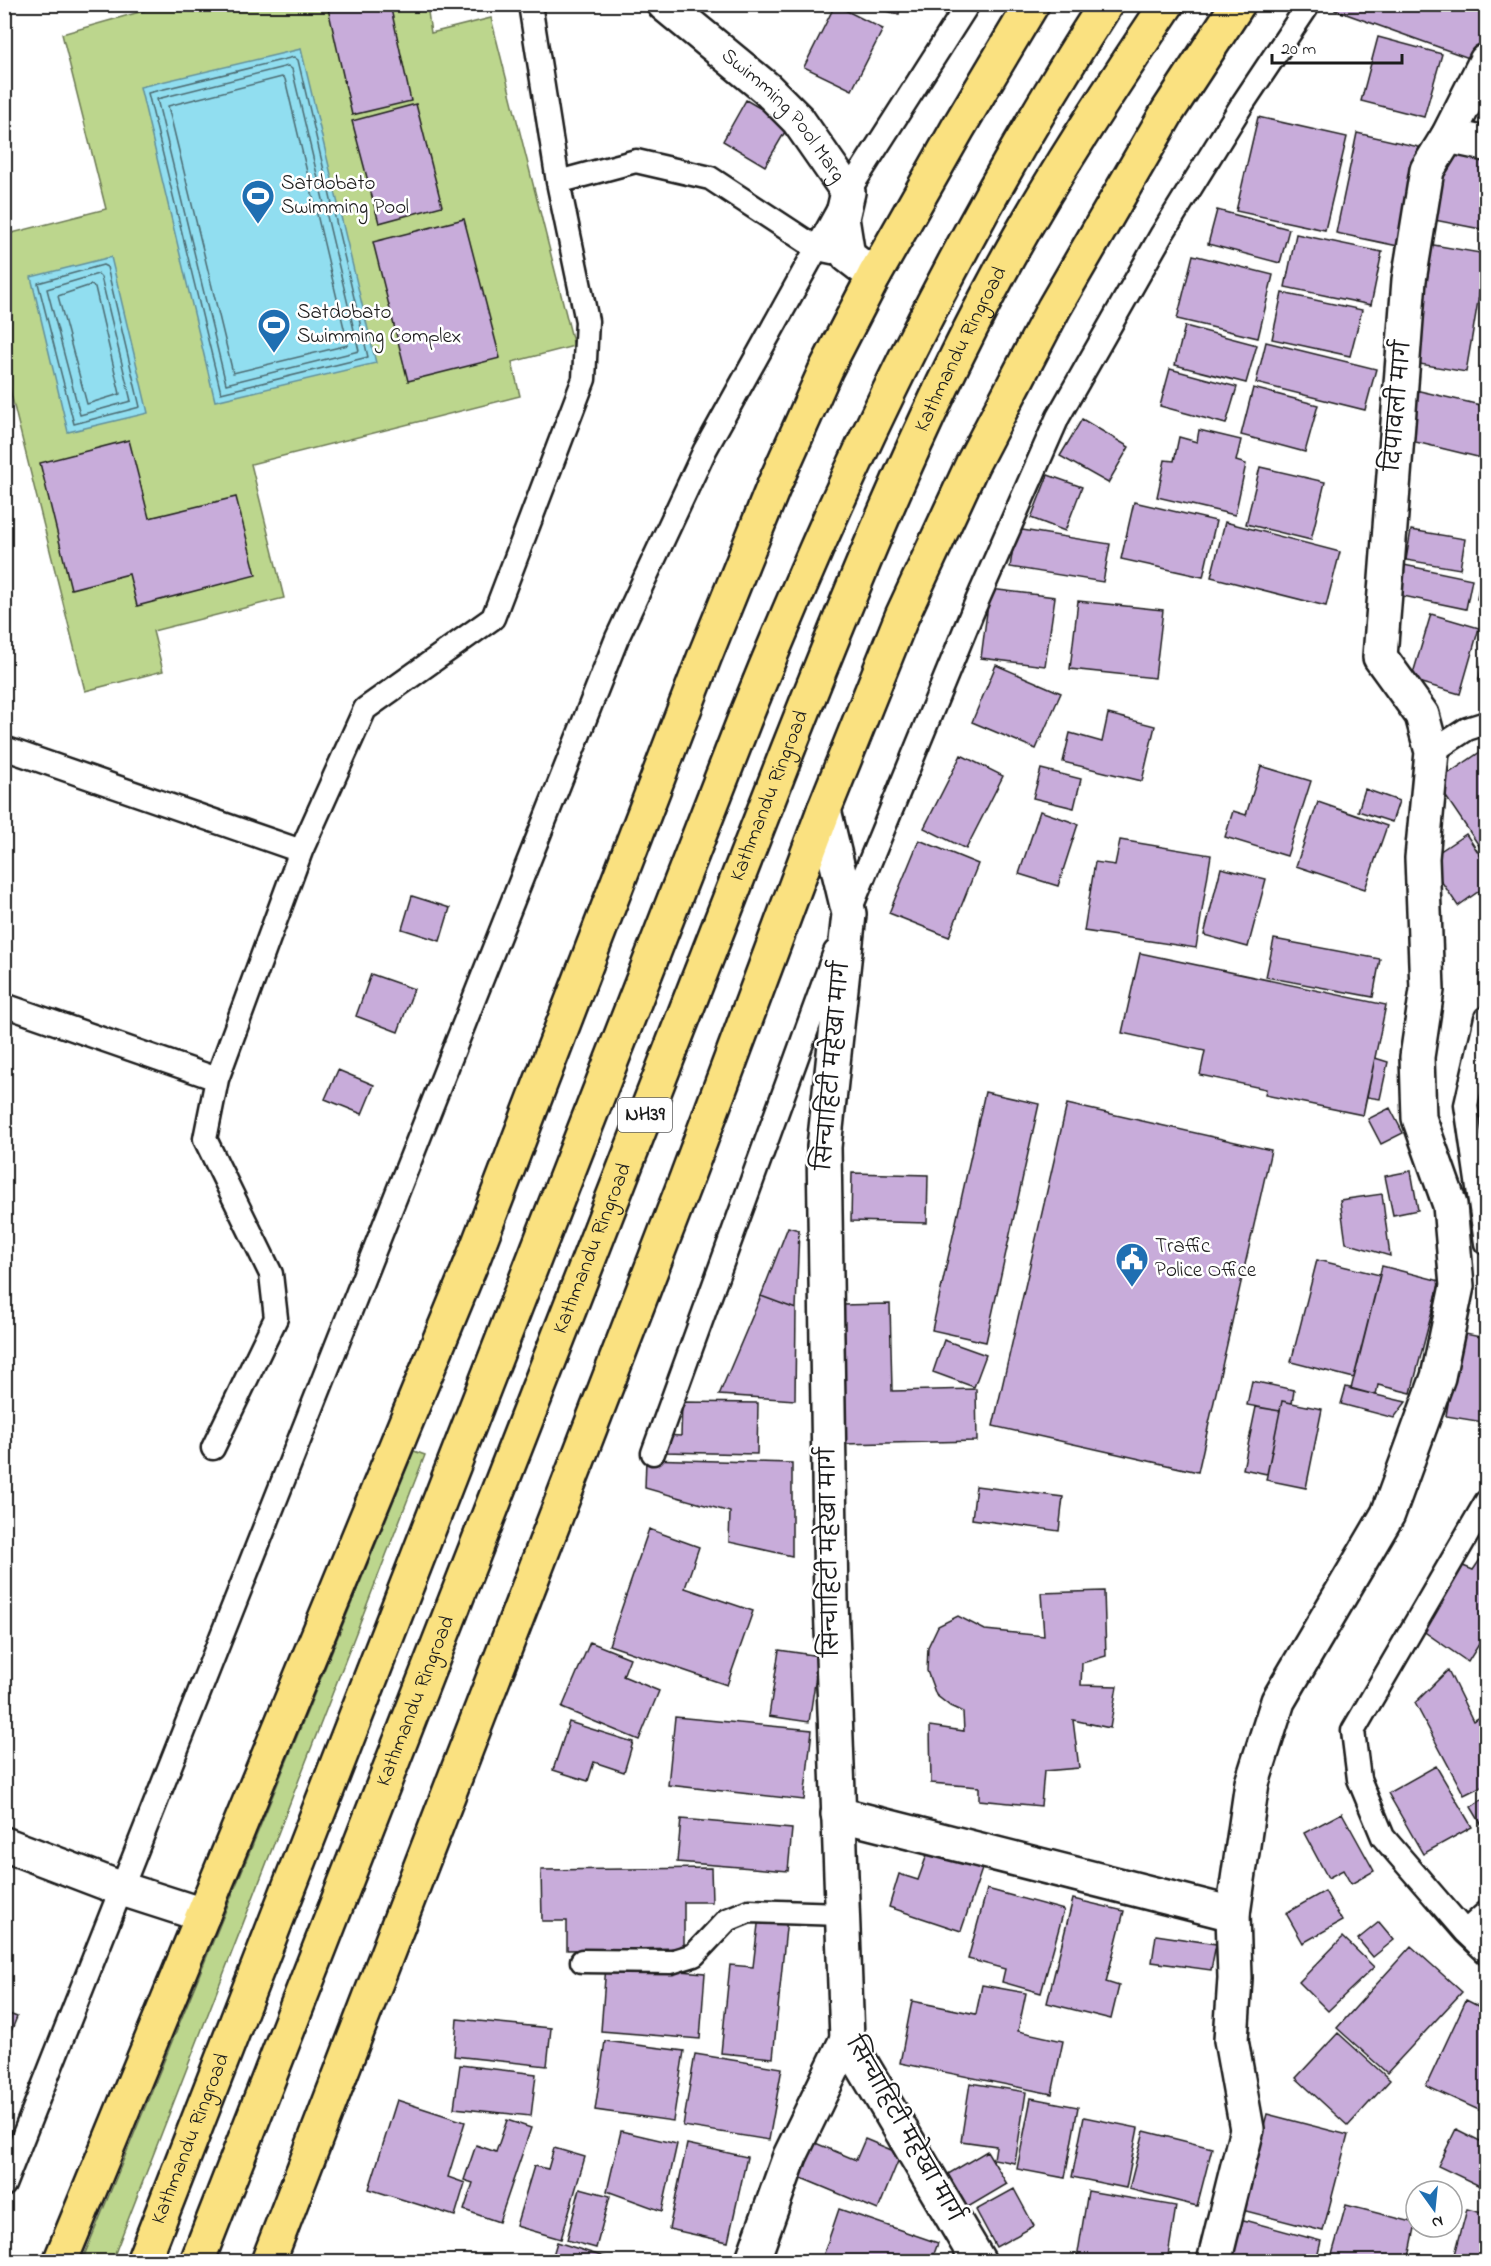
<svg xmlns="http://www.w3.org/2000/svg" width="1491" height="2266" viewBox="0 0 1491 2266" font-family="'Indie Flower','Playpen Sans Deva',sans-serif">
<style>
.green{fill:#bcd68d;stroke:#6c7954;stroke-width:1.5}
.water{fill:#91def0;stroke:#62909b;stroke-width:1.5}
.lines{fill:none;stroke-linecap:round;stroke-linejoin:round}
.shore{stroke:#4b6a71;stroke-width:1.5}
.building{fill:#c8acda;stroke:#1c1c1c;stroke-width:1.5}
.service-casing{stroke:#1c1c1c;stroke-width:27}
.minor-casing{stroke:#1c1c1c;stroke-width:38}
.tertiary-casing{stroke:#1c1c1c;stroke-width:38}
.primary-casing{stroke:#1c1c1c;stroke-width:38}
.trunk-casing{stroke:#1c1c1c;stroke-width:38}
.service{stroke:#fff;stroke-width:22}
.minor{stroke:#fff;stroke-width:33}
.tertiary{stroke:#fff;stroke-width:33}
.primary{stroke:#fae180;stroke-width:33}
.trunk{stroke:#fae180;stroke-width:33}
.labels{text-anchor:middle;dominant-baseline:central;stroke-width:5;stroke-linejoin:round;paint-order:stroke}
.shield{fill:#fff;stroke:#606060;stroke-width:1.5}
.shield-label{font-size:20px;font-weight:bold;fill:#1c1c1c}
.street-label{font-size:21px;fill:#1c1c1c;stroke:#fff}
.poi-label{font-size:21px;fill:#1c1c1c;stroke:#fff;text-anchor:start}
</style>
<rect width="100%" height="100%" fill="#fff"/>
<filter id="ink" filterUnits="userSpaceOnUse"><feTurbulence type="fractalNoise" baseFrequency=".0167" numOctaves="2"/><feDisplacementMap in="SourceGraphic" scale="12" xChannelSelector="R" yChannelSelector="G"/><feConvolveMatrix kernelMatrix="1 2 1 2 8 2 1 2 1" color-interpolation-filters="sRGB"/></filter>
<g filter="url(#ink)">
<!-- green -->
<path class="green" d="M164,5H427L431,33L491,18L574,346L512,362L520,396L251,464L284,598L153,631L163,671L85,691L5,370L4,235L106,209L62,34Z
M414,1451L425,1455L112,2261H82Z"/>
<!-- water -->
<path class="water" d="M301,49L376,363L215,401L140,87Z
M111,257L148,413L68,432L31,277Z"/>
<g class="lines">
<!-- shore -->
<path class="shore" d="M294,57L298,60L368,357L221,393L148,93Z
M288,66L292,69L359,351L226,384L157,99Z
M282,77L285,79L348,345L233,373L168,106Z
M103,265L107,267L140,407L74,424L38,283Z
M98,274L101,277L131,401L80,415L47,289Z
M91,285L95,287L120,394L87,404L58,296Z"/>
</g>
<!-- building -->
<path class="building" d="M327,4H390L411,101L352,115Z
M854,4H901L899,14Z
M1338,4H1486V54L1483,63L1335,10Z
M835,5L883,29L852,90L804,67Z
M1378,37L1442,54L1424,117L1361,101Z
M1485,97H1486V142H1480Z
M746,100L789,125L765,166L723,141Z
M416,104L442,206L379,223L352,121Z
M1258,117L1347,137L1325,230L1236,211Z
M1357,133L1419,147L1398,246L1336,233Z
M1449,145L1486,152V230L1424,218L1433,174L1444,176Z
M1217,210L1289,229L1280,263L1208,244Z
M464,219L500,358L408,381L373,242Z
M1296,234L1382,252L1371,305L1285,287Z
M1428,244L1486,254L1466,372L1408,362Z
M1193,255L1273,275L1258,338L1177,319Z
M1282,293L1362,310L1350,356L1272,339Z
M1185,326L1257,345L1246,383L1175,365Z
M1266,342L1376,369L1365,410L1256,383Z
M1170,369L1237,387L1226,424L1160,406Z
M1253,388L1318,405L1305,452L1241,435Z
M1411,389L1485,406L1482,417L1486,418V459L1399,438Z
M1082,419L1129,447L1108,483L1060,456Z
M1199,430L1241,440L1236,461L1246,464L1235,515L1157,497L1165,460L1174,461L1179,437L1197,442Z
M129,440L149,518L236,497L256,575L137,606L129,574L71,589L40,463Z
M1260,467L1325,482L1311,540L1246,524Z
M1048,475L1082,487L1065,531L1031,518Z
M1134,502L1216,521L1203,577L1121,559Z
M1225,522L1340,552L1326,606L1211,577Z
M1016,529L1110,544L1103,582L1010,567Z
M1411,530L1465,539L1460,569L1406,560Z
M1486,544V564L1483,563Z
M1483,564L1486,565V601L1477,599Z
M1404,565L1472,579L1466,609L1398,595Z
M990,589L1055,597L1045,666L981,658Z
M1078,601L1163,610L1155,678L1070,669Z
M1431,614L1479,628L1460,694L1411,680Z
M1486,642V681L1479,680Z
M996,665L1061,693L1036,749L972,722Z
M1108,714L1155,726L1142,781L1063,762L1070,733L1102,742Z
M1486,748V856L1436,782Z
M961,755L1003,776L966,849L924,828Z
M1261,766L1311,781L1287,856L1225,837L1233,811L1246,815Z
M1041,769L1081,779L1074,808L1033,798Z
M1365,789L1399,801L1392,822L1358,811Z
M1318,802L1387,826L1365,889L1296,866Z
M1040,811L1078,824L1058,886L1019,874Z
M1466,834L1486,864V886L1458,906L1427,860Z
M919,840L978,864L949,937L889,913Z
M1120,840L1211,855L1196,948L1084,931L1095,862L1115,865Z
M1221,868L1266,879L1248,947L1204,935Z
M1486,889V904L1479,895Z
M412,896L450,908L440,941L402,929Z
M1274,939L1380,959L1373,997L1266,977Z
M1140,953L1386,1005L1363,1115L1265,1095L1266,1089L1200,1075L1205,1051L1122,1033Z
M371,974L414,989L398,1032L356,1016Z
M1375,1058L1388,1062L1380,1099L1367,1097Z
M338,1070L374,1085L362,1114L325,1099Z
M985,1092L1039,1104L986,1342L932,1330Z
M1067,1104L1271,1150L1198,1472L993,1426Z
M1390,1108L1403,1133L1381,1144L1368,1119Z
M1411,1171L1418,1210L1393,1215L1385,1176Z
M852,1173L928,1175L927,1223L851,1221Z
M1382,1194L1390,1256L1346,1243L1340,1200Z
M788,1227L799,1230L796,1309L761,1296Z
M1317,1260L1380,1275L1354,1378L1291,1362Z
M1382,1266L1440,1281L1411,1393L1378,1385L1376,1395L1351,1389Z
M761,1296L796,1309L795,1400L719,1395Z
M890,1304L892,1391L976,1389L977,1441L843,1444L840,1305Z
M1460,1333L1486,1338V1400L1483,1422L1446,1416Z
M944,1340L986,1355L974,1387L933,1372Z
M1252,1381L1294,1390L1292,1403L1282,1401L1280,1411L1247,1405Z
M1346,1387L1376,1395L1406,1402L1394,1418L1341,1404Z
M1282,1401L1322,1409L1306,1488L1266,1480Z
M682,1402L758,1403L757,1454L664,1452L665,1435L681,1436Z
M1256,1407L1280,1411L1267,1474L1243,1469Z
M646,1459L792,1463V1556L729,1542L730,1512L645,1488Z
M976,1486L1063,1497L1059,1531L972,1519Z
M649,1529L699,1547L685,1588L753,1611L727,1685L609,1645Z
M1486,1551V1633L1468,1662L1419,1628L1463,1566L1473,1570Z
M1104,1591L1106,1656L1082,1663L1081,1685L1117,1686L1110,1728L1073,1720L1079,1768L1044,1771L1041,1806L979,1800V1787L931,1783L930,1726L964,1731L963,1712L950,1706L936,1695L927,1671L928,1647L938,1626L958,1616L985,1630L1044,1636L1041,1593Z
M590,1642L630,1658L623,1676L659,1691L639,1740L562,1708Z
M779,1650L819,1656L809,1722L769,1716Z
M1448,1670L1473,1721L1486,1714V1784L1464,1795L1415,1703Z
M675,1717L812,1730L804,1800L668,1785Z
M569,1722L633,1742L624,1772L594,1762L588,1781L553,1770Z
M1436,1766L1472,1827L1423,1854L1388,1793Z
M1486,1797V1832L1471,1807Z
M1342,1813L1374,1871L1351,1884L1343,1870L1328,1878L1304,1833Z
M681,1819L792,1829L788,1871L677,1862Z
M928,1852L982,1869L961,1931L889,1907L899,1874L918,1880Z
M711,1868L712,1902H684V1948L567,1950V1921H542L541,1870Z
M987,1889L1064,1910L1041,1993L1002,1982L1005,1969L968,1959Z
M1325,1891L1342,1921L1303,1943L1286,1913Z
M1073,1899L1124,1911L1106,1982L1119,1986L1111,2019L1047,2003Z
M759,1916L787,1918L773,2058L721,2053L730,1965L753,1967Z
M1379,1922L1394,1940L1373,1957L1358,1939Z
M1156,1935L1216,1944L1211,1970L1152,1962Z
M1343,1937L1374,1967L1328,2011L1299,1982Z
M1411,1946L1462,1992L1387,2073L1337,2028Z
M606,1965L705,1973L700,2039L601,2031Z
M982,1985L1026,1993L1018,2031L1063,2041L1052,2094L900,2063L912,2001L976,2014Z
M1466,2000L1486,2010V2100L1481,2111L1426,2086Z
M4,2012L17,2017L4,2049Z
M457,2019L551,2028L547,2066L454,2056Z
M1338,2033L1390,2080L1348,2126L1296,2078Z
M605,2041L684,2051L673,2121L595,2110Z
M695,2054L782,2068L769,2140L683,2126Z
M460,2065L536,2074L531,2116L454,2108Z
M970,2083L1026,2092L1015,2163L994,2159L996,2146L961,2141Z
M1031,2098L1078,2107L1065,2178L1017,2169Z
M397,2100L465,2122L448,2177L465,2183L455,2216L369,2189Z
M1267,2114L1348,2135L1323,2231L1242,2210Z
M1084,2117L1138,2128L1126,2188L1072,2177Z
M507,2120L531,2128L499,2222L464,2210L473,2183L464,2180L476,2145L496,2152Z
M1456,2129L1486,2144V2189L1438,2166Z
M621,2131L677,2144L662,2211L607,2191Z
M1144,2131L1212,2148L1197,2206L1129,2189Z
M865,2139L901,2154L878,2210L799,2177L813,2142L856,2160Z
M687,2144L747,2157L728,2242L669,2229Z
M554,2148L585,2157L561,2239L516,2226L534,2166L548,2169Z
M987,2151L1007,2184L963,2210L943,2177Z
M580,2188L610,2196L596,2248L567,2240Z
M1014,2189L1034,2226L996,2247L976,2210Z
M1088,2191L1176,2206L1167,2262L1077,2259Z
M1346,2205L1416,2223L1408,2262H1330Z
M839,2209L938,2243L931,2262H821Z
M1467,2209L1486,2214V2262H1453Z
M1240,2219L1321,2241L1316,2262H1229Z
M557,2242L620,2262H551Z
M769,2252L798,2262H766Z"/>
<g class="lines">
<!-- service casing -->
<g class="service-casing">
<path id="service" d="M558,182L636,161L710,178L818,249L832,252
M4,748L301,851L365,709L493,618L584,379L587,321L558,182L530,4
M1432,752L1467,729L1486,723
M848,915L974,608L1058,417L1162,234L1243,103L1309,4
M4,1005L217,1079L301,851
M1486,1018L1466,1105L1486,1243
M213,1448L276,1318L271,1274L205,1139L217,1079
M653,1453L835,952
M1486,1502L1353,1731L1359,1779L1383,1837L1465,1932L1486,1952
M1465,1932L1486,1913
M582,1961L671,1962L694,1955L727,1920L749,1911L842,1914
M4,2185L617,638L705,450L848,192L968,4"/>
</g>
<!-- minor casing -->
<g class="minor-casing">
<g id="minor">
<path id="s1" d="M664,4L766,88L798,120L848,192L842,218L848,256L874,276"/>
<path d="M1448,136L1486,144"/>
<path d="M838,1814L1233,1914"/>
<path d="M4,1844L122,1889L203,1915"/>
<path d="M752,2262L790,2156L847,2039"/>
<path d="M1214,2262L1247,2129L1231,2040L1235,1978L1233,1914L1252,1783L1278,1701L1388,1514L1438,1377L1457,1286L1450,1205L1419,1118L1417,1057L1427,990L1422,858L1432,752L1422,715L1380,657L1409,280L1427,170L1448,136L1486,61"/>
</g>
</g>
<!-- tertiary casing -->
<g class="tertiary-casing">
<path id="tertiary" d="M824,810L849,914L824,1147L831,1602L847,2039L979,2262"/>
</g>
<!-- primary casing -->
<g class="primary-casing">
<path id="primary" d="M60,2262L471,1264L704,658L775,483L826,369L874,276L958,128L1032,4
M268,2262L685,1182L824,810L902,616L972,465L1054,308L1168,111L1238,4"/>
</g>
<!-- trunk casing -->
<g class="trunk-casing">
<g id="trunk">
<path id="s2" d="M143,2262L745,718C845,470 960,229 1106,4"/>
<path id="s3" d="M197,2262L787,752C851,590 916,428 999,274C1049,181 1108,92 1167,4"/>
</g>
</g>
<!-- service -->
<use href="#service" class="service"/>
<!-- minor -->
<use href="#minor" class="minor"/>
<!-- tertiary -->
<use href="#tertiary" class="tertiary"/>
<!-- primary -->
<use href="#primary" class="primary"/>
<!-- trunk -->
<use href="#trunk" class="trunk"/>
</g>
</g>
<!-- icons -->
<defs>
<g id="stadium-pin" transform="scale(1.725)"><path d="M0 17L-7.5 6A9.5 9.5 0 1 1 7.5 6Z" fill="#1f6fb2" stroke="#fff"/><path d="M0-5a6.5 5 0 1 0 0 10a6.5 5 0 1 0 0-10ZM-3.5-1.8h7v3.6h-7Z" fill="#fff"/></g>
<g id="civic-pin" transform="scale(1.725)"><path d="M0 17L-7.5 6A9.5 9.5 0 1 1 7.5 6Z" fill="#1f6fb2" stroke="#fff"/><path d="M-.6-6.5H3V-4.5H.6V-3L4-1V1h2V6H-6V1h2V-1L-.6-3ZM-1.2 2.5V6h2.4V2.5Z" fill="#fff"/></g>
</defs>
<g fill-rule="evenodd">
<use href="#stadium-pin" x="258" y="196"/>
<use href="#stadium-pin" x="274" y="325"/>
<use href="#civic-pin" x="1132" y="1259"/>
</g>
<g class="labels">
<!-- shield labels -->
<rect class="shield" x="618" y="1098" width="54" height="34" rx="4.5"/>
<g class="shield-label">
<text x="645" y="1115">NH39</text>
</g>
<!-- street labels -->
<g class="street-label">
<text stroke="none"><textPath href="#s1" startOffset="164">Swimming Pool Marg</textPath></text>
<text stroke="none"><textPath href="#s3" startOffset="2060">Kathmandu Ringroad</textPath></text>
<text transform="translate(1399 406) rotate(-85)">दिपावली मार्ग</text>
<text stroke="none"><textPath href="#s3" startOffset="1574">Kathmandu Ringroad</textPath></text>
<text transform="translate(834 1066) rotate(-85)">सिन्चाहिटी महेखा मार्ग</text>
<text stroke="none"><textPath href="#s3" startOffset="1088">Kathmandu Ringroad</textPath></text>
<text transform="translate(831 1552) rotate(-91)">सिन्चाहिटी महेखा मार्ग</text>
<text stroke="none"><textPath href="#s3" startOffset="602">Kathmandu Ringroad</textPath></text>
<text transform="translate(903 2130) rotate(60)">सिन्चाहिटी महेखा मार्ग</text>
<text stroke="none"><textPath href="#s2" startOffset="132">Kathmandu Ringroad</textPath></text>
</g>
<!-- poi labels -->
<g class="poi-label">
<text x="281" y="184">Satdobato<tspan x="281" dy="24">Swimming Pool</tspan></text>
<text x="297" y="313">Satdobato<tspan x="297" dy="24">Swimming Complex</tspan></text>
<text x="1155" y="1247">Traffic<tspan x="1155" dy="24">Police Office</tspan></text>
</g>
</g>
<!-- margin -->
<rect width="1491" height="2266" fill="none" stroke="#fff" stroke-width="24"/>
<rect x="12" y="12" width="1467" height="2242" fill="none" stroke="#1c1c1c" stroke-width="2" filter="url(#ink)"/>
<!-- north arrow -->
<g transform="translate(1434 2209) rotate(165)"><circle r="28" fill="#ffffff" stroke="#a4a4a4" stroke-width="1.5"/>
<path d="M0-4.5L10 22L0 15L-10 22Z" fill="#1f6fb2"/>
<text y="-9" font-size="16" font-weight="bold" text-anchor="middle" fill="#1c1c1c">N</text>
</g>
<!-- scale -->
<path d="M1272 54v9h130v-9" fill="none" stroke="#1c1c1c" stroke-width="3"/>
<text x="1281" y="54" font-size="18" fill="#1c1c1c" stroke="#ffffff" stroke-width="4.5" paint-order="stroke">20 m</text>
</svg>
